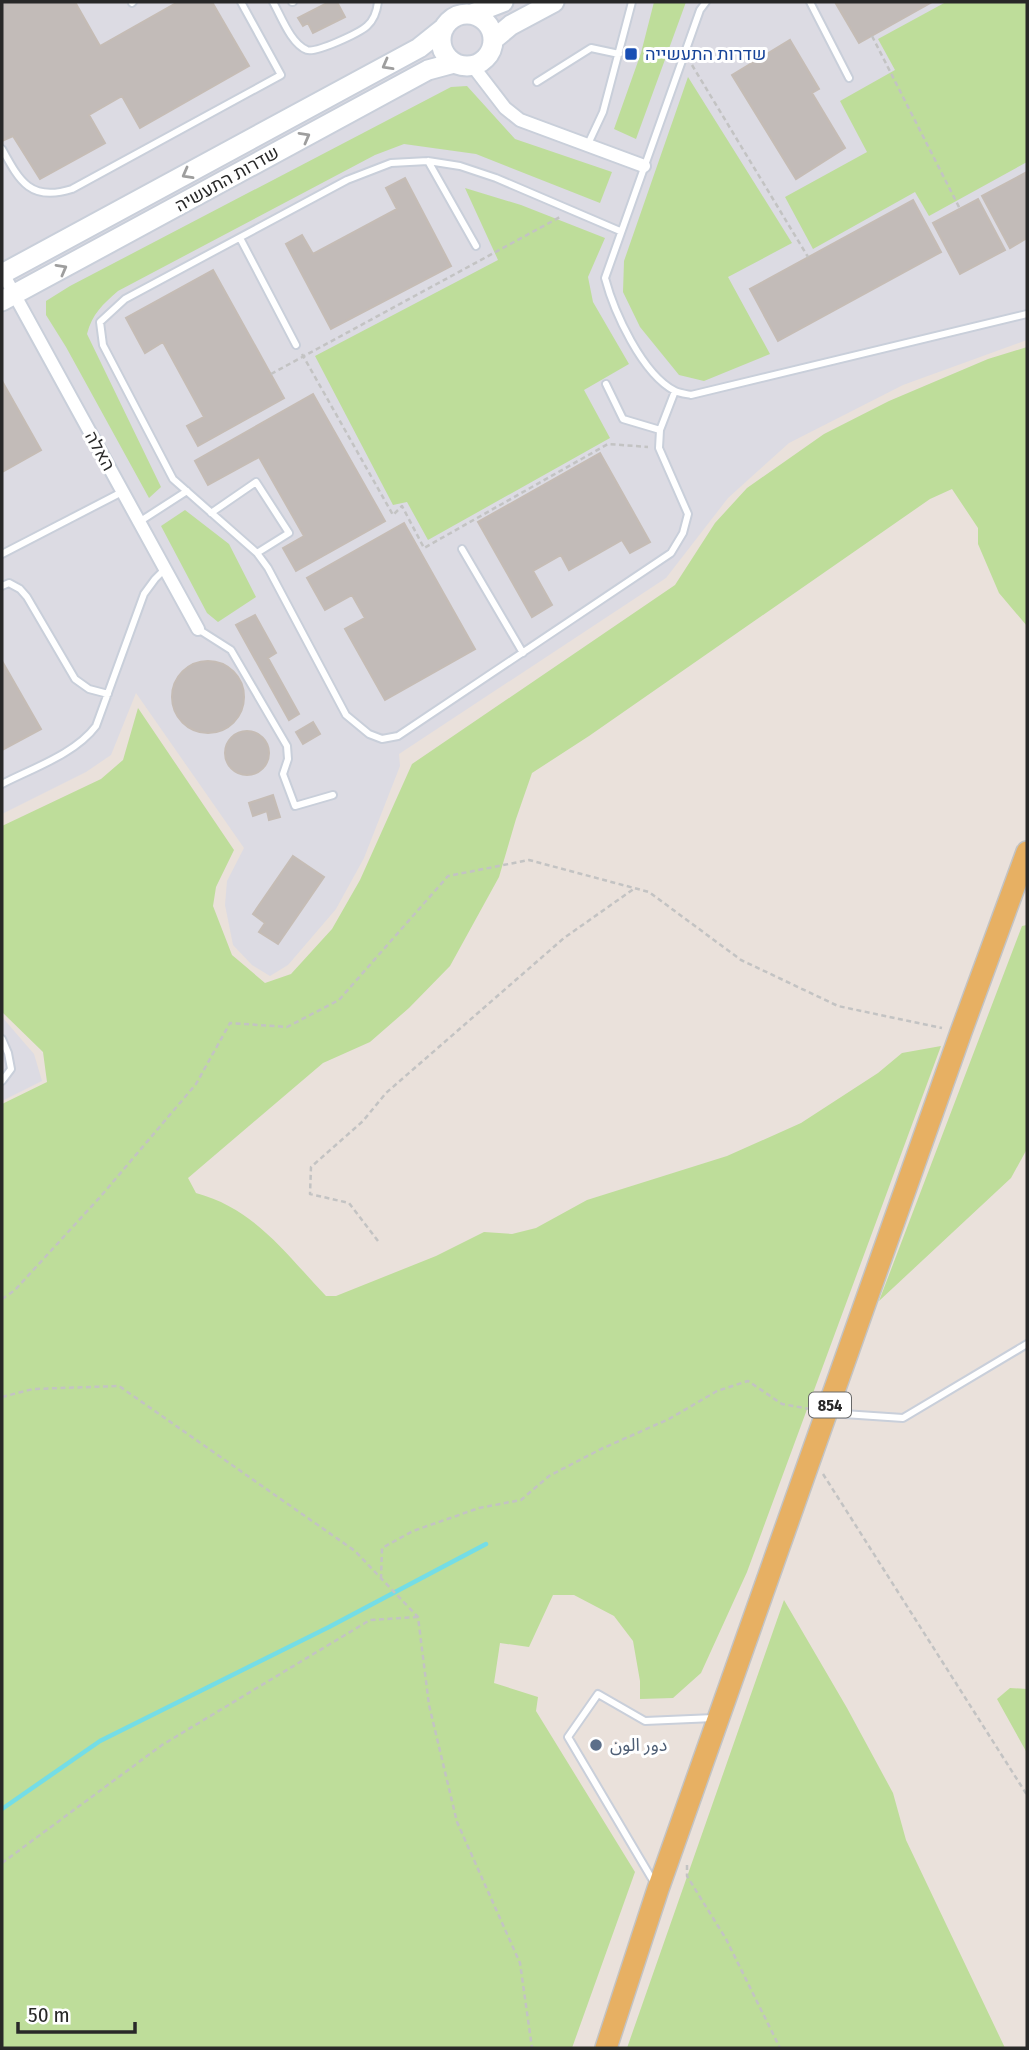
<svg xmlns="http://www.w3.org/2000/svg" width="1029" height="2050" viewBox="0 0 1029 2050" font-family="'Fira Sans Condensed','Noto Sans Arabic',Heebo,sans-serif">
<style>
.industrial{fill:#dcdbe3}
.green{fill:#bedd9a}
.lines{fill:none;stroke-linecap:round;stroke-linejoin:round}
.stream{stroke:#74dde6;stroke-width:4.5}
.building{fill:#c2bbb8;stroke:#c5bcb5;stroke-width:2}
.lane-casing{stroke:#c9cfda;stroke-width:10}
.street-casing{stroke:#c9cfda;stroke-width:16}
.secondary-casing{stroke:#c9cfda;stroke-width:23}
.primary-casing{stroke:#c3c3c3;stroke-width:24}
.path{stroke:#c3c3c3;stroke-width:2.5;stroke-dasharray:5 3.5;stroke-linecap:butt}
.lane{stroke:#fff;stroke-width:6}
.street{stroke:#fff;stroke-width:12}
.secondary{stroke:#fff;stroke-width:19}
.primary{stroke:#e7b063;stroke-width:21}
.oneway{stroke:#9e9e9e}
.transit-dot{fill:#1a4fb4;stroke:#fff;stroke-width:2.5}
.service-dot{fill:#5c6f8a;stroke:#fff;stroke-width:2.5}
.labels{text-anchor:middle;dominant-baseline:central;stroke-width:6;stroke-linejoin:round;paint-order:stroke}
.shield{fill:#fff;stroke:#686868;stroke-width:2}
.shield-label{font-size:16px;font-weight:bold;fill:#282828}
.transit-label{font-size:18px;fill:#164399;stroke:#fff;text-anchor:start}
.street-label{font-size:18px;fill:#282828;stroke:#fff}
.service-label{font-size:18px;fill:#4e5e75;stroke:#fff;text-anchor:start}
</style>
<rect width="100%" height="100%" fill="#eae1db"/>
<!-- industrial -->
<path class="industrial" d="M2,2H1027V340L903,385L789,443L728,498L666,578L399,754L400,766L364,858L336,909L288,965L270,976L252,965L233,945L225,905L227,881L244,848L136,693L111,755L86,772L2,814Z
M2,1017L34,1054L42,1081L2,1101Z"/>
<!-- green -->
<path class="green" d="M654,2H686L636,139L614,129L641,53Z
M946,2H1027V162L929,216L915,192L813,249L785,197L867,152L840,101L895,70L878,39Z
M688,77L792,243L728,277L770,354L704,381L679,375L640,327L623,292L624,261Z
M467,86L515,139L612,172L600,203L476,154L404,144L375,155L118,291C103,304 92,314 87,334L161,487L149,498L66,347L46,315V301L70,286L451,87Z
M465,188L521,205L605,238L588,277L593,302L629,364L584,390L610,438L428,540L407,502L393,505L315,356L498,260Z
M1027,347V626L999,593L978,544V528L952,489L930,499L589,736L532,773L516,819L499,877L450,966L409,1008L370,1042L323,1063L188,1178L196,1193C255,1209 285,1253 326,1296H336L436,1256L484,1232L512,1234L536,1228L587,1200L727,1156L801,1123L878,1073L902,1053L941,1046L747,1572L701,1673L673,1698L640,1699V1681L633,1641L614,1616L574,1595H553L529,1647L500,1643L494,1683L538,1697L536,1711L635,1872L572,2048H2V1104L47,1082L43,1052L2,1012V826L101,779L123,760L138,708L234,850L216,887L213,906L232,955L265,983L291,974L332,929L360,880L412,764L675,585L715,523L747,488L824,434L889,401L988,359Z
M185,510L229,544L256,597L218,622L207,613L161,526Z
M1027,925V1149L1011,1178L879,1301L1022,926Z
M784,1600L847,1708L893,1793L906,1840L1005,2048H627Z
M1010,1688L1027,1689V1753L997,1699Z"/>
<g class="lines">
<!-- stream -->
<path class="stream" d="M2,1809L100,1741L329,1627L486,1544"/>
</g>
<!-- building -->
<path class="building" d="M2,2H75L100,46L178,2H212L249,66L140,128L122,96L89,115L105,143L40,179L13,136L2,141Z
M329,2H337L345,17L313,33L308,23L303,26L298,18Z
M835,2H932L859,43Z
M790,40L819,89L812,93L845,148L796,179L732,75Z
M1027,172V238L1010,248L982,196Z
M405,178L451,266L331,329L286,244L302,235L313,254L397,209L386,188Z
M978,199L1005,250L960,274L933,223Z
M913,200L941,252L778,341L750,289Z
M213,270L284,398L198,446L187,426L204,417L163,342L145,353L126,318Z
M2,381L41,450L2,472Z
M313,394L385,521L296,571L283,548L304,536L259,457L208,485L195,461Z
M600,453L650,542L630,553L622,540L569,570L561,555L533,571L552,605L532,617L478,522Z
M404,523L475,649L385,700L345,629L365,618L352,595L325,610L307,578Z
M255,615L276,653L268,658L299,714L289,720L236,625Z
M2,661L41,729L2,750Z
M172 697a36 36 0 1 1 72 0a36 36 0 1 1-72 0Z
M313,722L320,734L303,744L296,732Z
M225 753a22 22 0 1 1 44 0a22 22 0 1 1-44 0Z
M273,795L280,817L269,820L267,811L253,816L249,803Z
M293,856L324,877L278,944L259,932L265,923L253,914Z"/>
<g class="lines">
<!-- lane casing -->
<g class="lane-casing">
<path id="lane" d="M273,2C281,16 291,44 307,50C317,53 359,33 367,26C374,20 377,10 378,2
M292,2H293
M706,2L700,10L605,278C614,312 642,374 675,391C679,393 686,394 691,395L1027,314
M810,2L849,78
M132,3L133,2
M537,82L591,48L619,54
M588,144L603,112L632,2
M2,149C20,182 31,202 72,189L281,75L241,2
M428,161L476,246
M620,231L496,178L460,166L428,161L391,163L347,180L125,299L100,322L103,345L173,479L257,553L268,568L346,715L369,734L382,739L398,736L671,553L683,533L688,514L659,448L660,430L675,391
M240,238L296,345
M606,384L623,419L660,430
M211,513L256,482L289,533L257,553
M139,522L187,491
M462,549L523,653
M2,554L122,492
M2,586L9,583L20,589L27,597L75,679L89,689L108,694
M198,629L231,650L287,746L288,759L283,774L295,806L333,795
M2,784C33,768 75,754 96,726L144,594L155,579L165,569
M2,1039L8,1053L11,1069L2,1081
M829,1413L903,1418L1027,1344
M655,1884L568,1737L598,1694L645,1721L714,1718"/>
</g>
<!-- street casing -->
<g class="street-casing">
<path id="street" d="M472,65L505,108L520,120L644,166
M2,272L198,629"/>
</g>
<!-- secondary casing -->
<g class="secondary-casing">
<path id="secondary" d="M472,14L503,2
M441 40a26 26 0 1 1 52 0a26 26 0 1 1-52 0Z
M493,40L511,25L554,2
M2,274L419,48L444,28
M2,301L428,70L454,63"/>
</g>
<!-- primary casing -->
<g class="primary-casing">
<path id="primary" d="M606,2048L658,1889L961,1032L1027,852"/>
</g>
<!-- path -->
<path class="path" d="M872,36L960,209
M692,65L808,257
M302,354L393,515L402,506L424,548L608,444L648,447
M271,374L560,217
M378,1241L349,1203L310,1194L311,1167L363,1121L386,1093L564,938L635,888
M2,1299L15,1290L101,1196L196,1084L230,1023L287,1027L339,1000L448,876L529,860L649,892L741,960L838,1006L942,1028
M2,1397L33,1389L119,1386L355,1551L418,1617L429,1705L457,1822L520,1963L532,2048
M823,1474L1027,1795
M381,1579L382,1548L413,1531L479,1508L521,1500L549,1476L601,1449L669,1419L717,1391L748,1381L782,1404L810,1409
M2,1863L162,1745L370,1620L418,1617
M687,1865V1876L726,1939L780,2048"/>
<!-- lane -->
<use href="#lane" class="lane"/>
<!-- street -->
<use href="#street" class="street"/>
<!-- secondary -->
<use href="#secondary" class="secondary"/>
<!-- primary -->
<use href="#primary" class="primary"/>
</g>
<!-- one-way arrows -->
<defs><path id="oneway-chevron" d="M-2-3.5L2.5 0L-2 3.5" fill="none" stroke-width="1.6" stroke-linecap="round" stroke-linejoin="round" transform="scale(1.75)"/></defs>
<g class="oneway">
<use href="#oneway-chevron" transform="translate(387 65) rotate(151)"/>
<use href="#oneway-chevron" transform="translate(305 137) rotate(-29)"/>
<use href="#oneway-chevron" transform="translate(187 174) rotate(151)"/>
<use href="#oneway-chevron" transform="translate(62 269) rotate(-29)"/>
</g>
<!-- markers -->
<rect class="transit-dot" x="624" y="47" width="14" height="14" rx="3.5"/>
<circle class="service-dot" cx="596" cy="1745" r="7"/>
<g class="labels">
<!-- shield labels -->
<rect class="shield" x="809" y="1392.5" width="42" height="25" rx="5"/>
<g class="shield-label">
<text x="830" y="1405">854</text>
</g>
<!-- transit labels -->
<g class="transit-label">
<text x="645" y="54">שדרות התעשייה</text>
</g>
<!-- street labels -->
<g class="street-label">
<text transform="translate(227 179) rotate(-29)">שדרות התעשיה</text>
<text transform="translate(100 451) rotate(61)">האלה</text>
</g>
<!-- service labels -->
<g class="service-label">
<text x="610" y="1745">دور الون</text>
</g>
</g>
<!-- border -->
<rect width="1029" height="2050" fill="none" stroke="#282828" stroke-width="7"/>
<!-- scale -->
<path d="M18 2022v10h117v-10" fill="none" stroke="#282828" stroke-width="3.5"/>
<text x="28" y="2022" font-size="21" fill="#282828" stroke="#ffffff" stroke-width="5" paint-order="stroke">50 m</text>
</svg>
